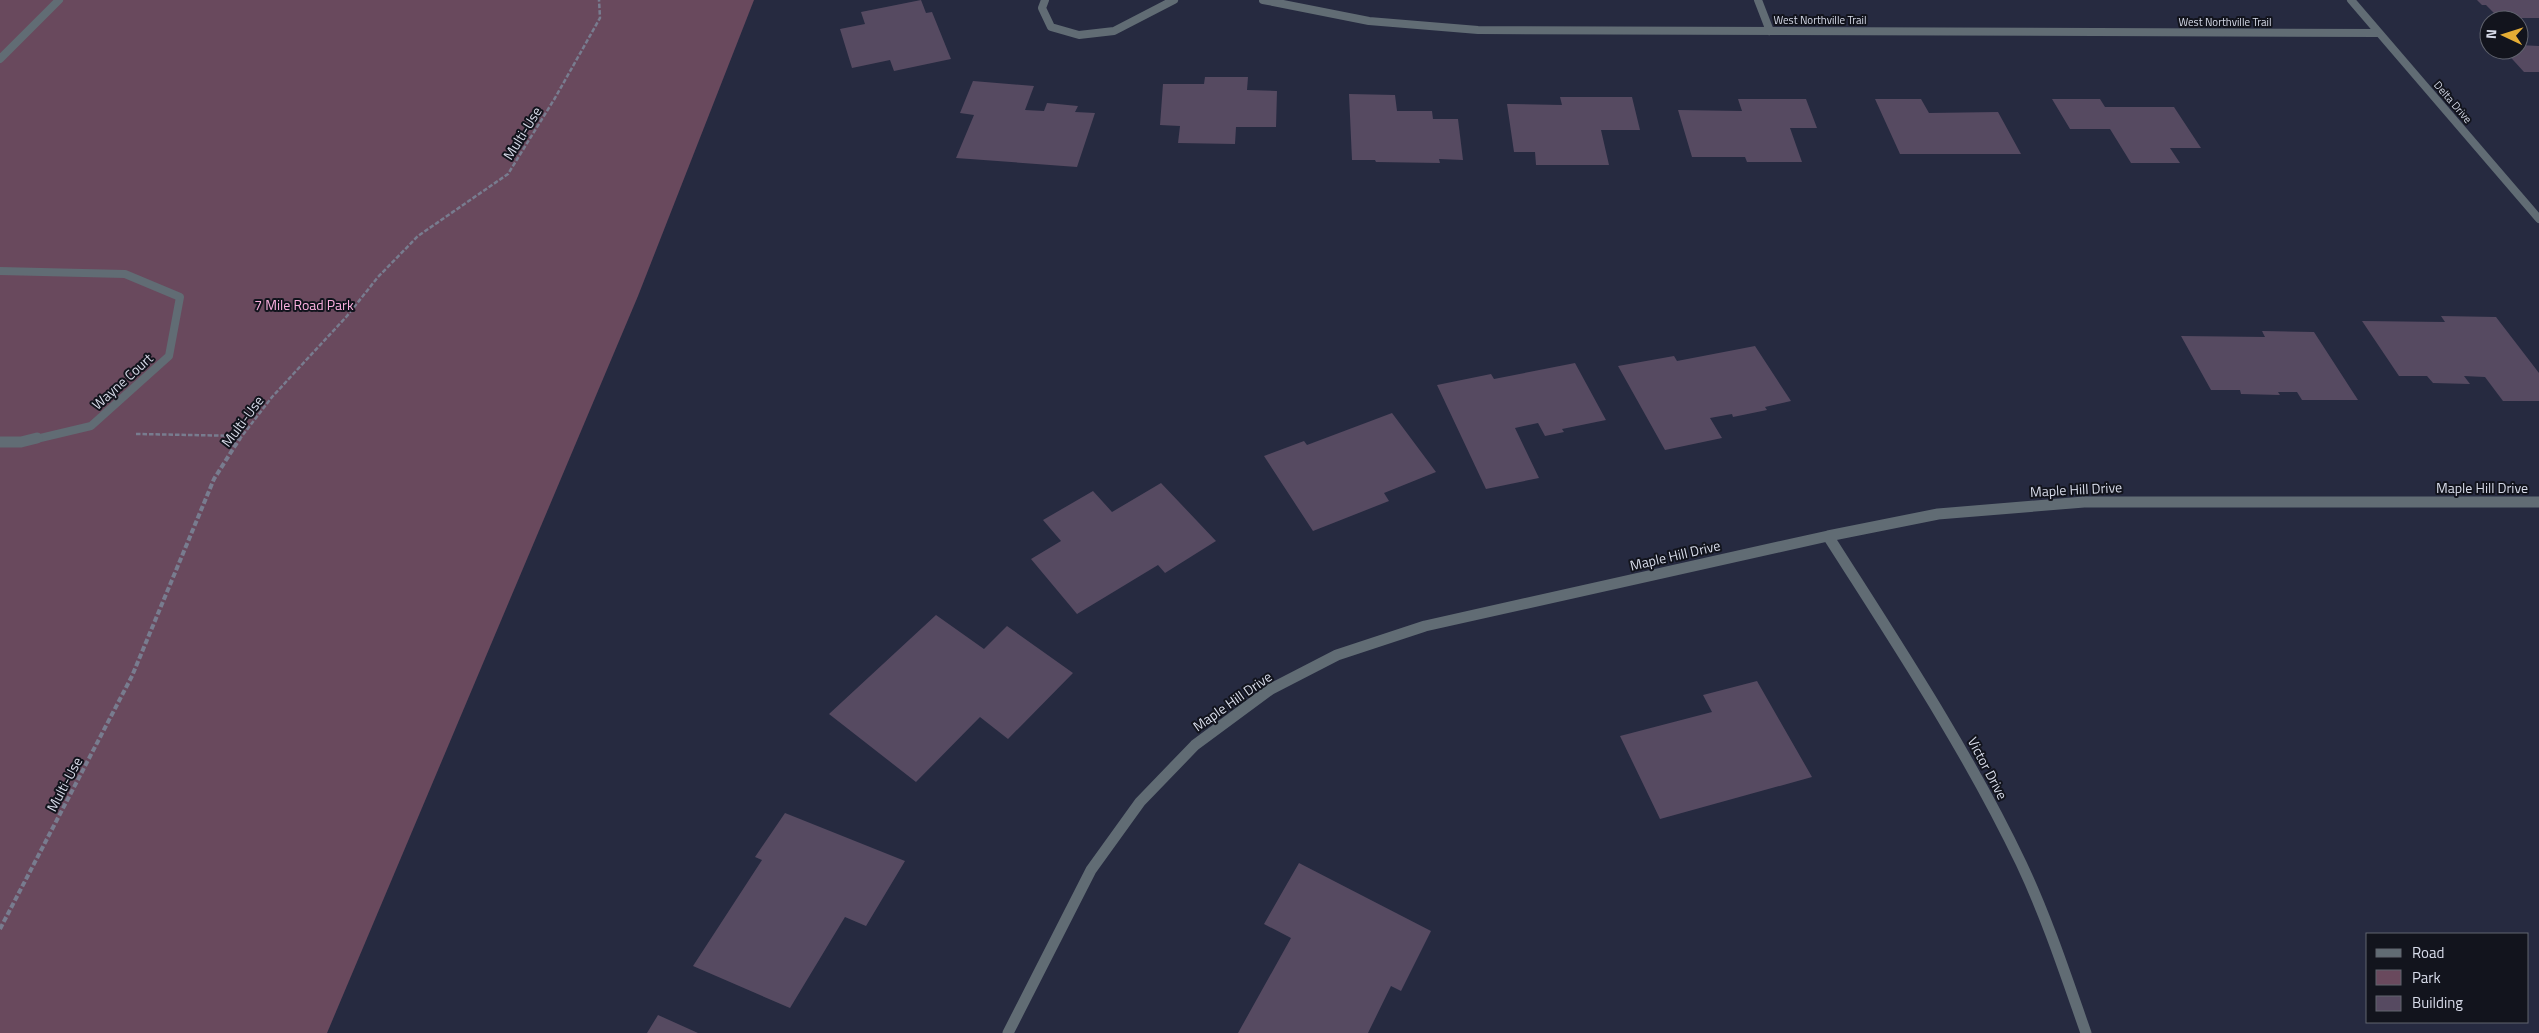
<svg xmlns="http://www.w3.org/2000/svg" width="2539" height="1033" viewBox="0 0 2539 1033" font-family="'Titillium Web',sans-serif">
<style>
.green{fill:#69495d}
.building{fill:#564a61}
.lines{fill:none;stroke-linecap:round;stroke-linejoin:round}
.path-far1{stroke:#787c8f;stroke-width:2.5;stroke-dasharray:4.5 2;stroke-linecap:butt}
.path{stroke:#787c8f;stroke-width:4;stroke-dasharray:5.5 2.5;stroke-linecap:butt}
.service-far1{stroke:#616c74;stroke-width:8}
.service{stroke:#616c74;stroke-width:11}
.minor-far1{stroke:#616c74;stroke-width:8}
.minor{stroke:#616c74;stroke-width:11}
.labels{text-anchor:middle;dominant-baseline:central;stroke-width:4;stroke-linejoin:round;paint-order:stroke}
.far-street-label{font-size:11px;fill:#d7dbe9;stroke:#12141d}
.street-label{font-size:14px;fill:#d7dbe9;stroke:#12141d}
.park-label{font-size:14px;fill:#fbb0df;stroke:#12141d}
</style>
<rect width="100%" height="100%" fill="#262a40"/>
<!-- green -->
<path class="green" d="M0,0H754L638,296L327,1033H0Z"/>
<!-- building -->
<path class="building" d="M921,0L926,13L932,12L951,59L894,71L890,60L852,68L840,29L865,24L861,12Z
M2477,0H2539V18H2499L2486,5H2482Z
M2519,45L2539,46V72H2524L2504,50H2519Z
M1205,77H1248L1247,90L1277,91L1276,127H1236L1235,144L1178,143L1180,126L1160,125L1163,84H1204Z
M973,81L1034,86L1025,110L1044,111L1047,103L1078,106L1075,112L1095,113L1077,167L956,158L974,115L960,113Z
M1349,94L1395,95L1397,111H1432L1433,119H1458L1463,160L1439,159L1440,163L1376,162L1375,160H1352Z
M1560,97H1632L1640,130H1601L1609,165H1536L1535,152H1514L1507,104L1562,105Z
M1738,99H1806L1817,128H1790L1802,162H1747L1745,157H1692L1678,110L1742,111Z
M1875,99H1921L1929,113L1998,112L2021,154H1900Z
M2052,99H2100L2105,107H2174L2201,148H2170L2180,163H2131L2110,129H2070Z
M2441,316L2496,317L2539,373V401H2503L2485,377L2464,376L2470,384L2433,383L2427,376H2399L2362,321L2445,322Z
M2262,331L2314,332L2358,400H2302L2297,392H2278L2280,395L2241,394L2240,390H2211L2181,336L2265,337Z
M1755,346L1791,401L1765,407L1767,410L1733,417L1732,414L1710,418L1722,438L1665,450L1618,366L1674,356L1677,361Z
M1575,363L1606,420L1562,429L1564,432L1545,436L1538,423L1515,428L1539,478L1486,489L1437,385L1491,374L1494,379Z
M1392,413L1436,472L1384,493L1389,501L1313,531L1264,456L1304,441L1307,445Z
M1161,483L1216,541L1165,573L1158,565L1077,614L1031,559L1061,541L1043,520L1093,491L1112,512Z
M936,615L984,649L1007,626L1073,673L1008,739L980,717L916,782L829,714Z
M1757,681L1812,777L1660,819L1620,736L1712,712L1703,695Z
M785,813L905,861L866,926L845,917L790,1008L693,966L762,860L755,857Z
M1299,863L1431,931L1401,991L1391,986L1368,1033H1238L1291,938L1264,924Z
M658,1015L698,1033H647Z"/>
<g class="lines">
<!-- path-far1 -->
<path class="path-far1" d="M136,434L241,436
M239,440L272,397L347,316L378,277L418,236L508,174L555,98L600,18L599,0"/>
<!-- path -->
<path class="path" d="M0,929L132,676L214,479L240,438"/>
<!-- service-far1 -->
<path class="service-far1" d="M0,59L59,0
M0,271L125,274L180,297L169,356L91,426L32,440"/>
<!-- service -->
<path class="service" d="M0,442H21L37,438"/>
<!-- minor-far1 -->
<path class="minor-far1" d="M1045,0L1042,8L1051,27L1079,35L1114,31L1174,0
M1263,0L1369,21L1478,30L2379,33
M1758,0L1770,31
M2351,0L2539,219"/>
<!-- minor -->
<path class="minor" d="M1828,536C1896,643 1966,748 2021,863C2047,918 2066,976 2086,1033
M1008,1033L1091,870L1140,802L1195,745L1271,689L1337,655L1425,626L1828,536L1938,514L2084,502H2539"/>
</g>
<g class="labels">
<!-- far-street labels -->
<g class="far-street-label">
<text x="1820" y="20">West Northville Trail</text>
<text x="2225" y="22">West Northville Trail</text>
<text transform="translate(2453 102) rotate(49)">Delta Drive</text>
</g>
<!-- street labels -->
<g class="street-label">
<text transform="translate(522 133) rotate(-58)">Multi-Use</text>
<text transform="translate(122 381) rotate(-42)">Wayne Court</text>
<text transform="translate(242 421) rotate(-53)">Multi-Use</text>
<text x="2482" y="487">Maple Hill Drive</text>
<text transform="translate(2076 489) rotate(-3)">Maple Hill Drive</text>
<text transform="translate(1675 555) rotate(-13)">Maple Hill Drive</text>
<text transform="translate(1232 701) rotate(-35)">Maple Hill Drive</text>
<text transform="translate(1988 768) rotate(62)">Victor Drive</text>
<text transform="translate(64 784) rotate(-62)">Multi-Use</text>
</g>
<!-- park labels -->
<g class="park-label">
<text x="304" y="304">7 Mile Road Park</text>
</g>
</g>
<!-- legend -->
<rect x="2366" y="933" width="162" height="90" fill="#12141d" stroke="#61646f"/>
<rect x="2376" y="949" width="25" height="8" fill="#616c74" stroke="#61646f"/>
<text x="2412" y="958" font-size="15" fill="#d7dbe9">Road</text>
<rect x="2376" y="970" width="25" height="15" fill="#69495d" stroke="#61646f"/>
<text x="2412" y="983" font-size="15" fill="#d7dbe9">Park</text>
<rect x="2376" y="996" width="25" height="15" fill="#564a61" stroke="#61646f"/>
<text x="2412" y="1008" font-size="15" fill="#d7dbe9">Building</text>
<!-- north arrow -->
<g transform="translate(2504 35) rotate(274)"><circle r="24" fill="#12141d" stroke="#61646f"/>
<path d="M0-4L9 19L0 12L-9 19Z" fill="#e5ad35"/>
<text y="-8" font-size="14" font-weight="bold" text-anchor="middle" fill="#d7dbe9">N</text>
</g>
</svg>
